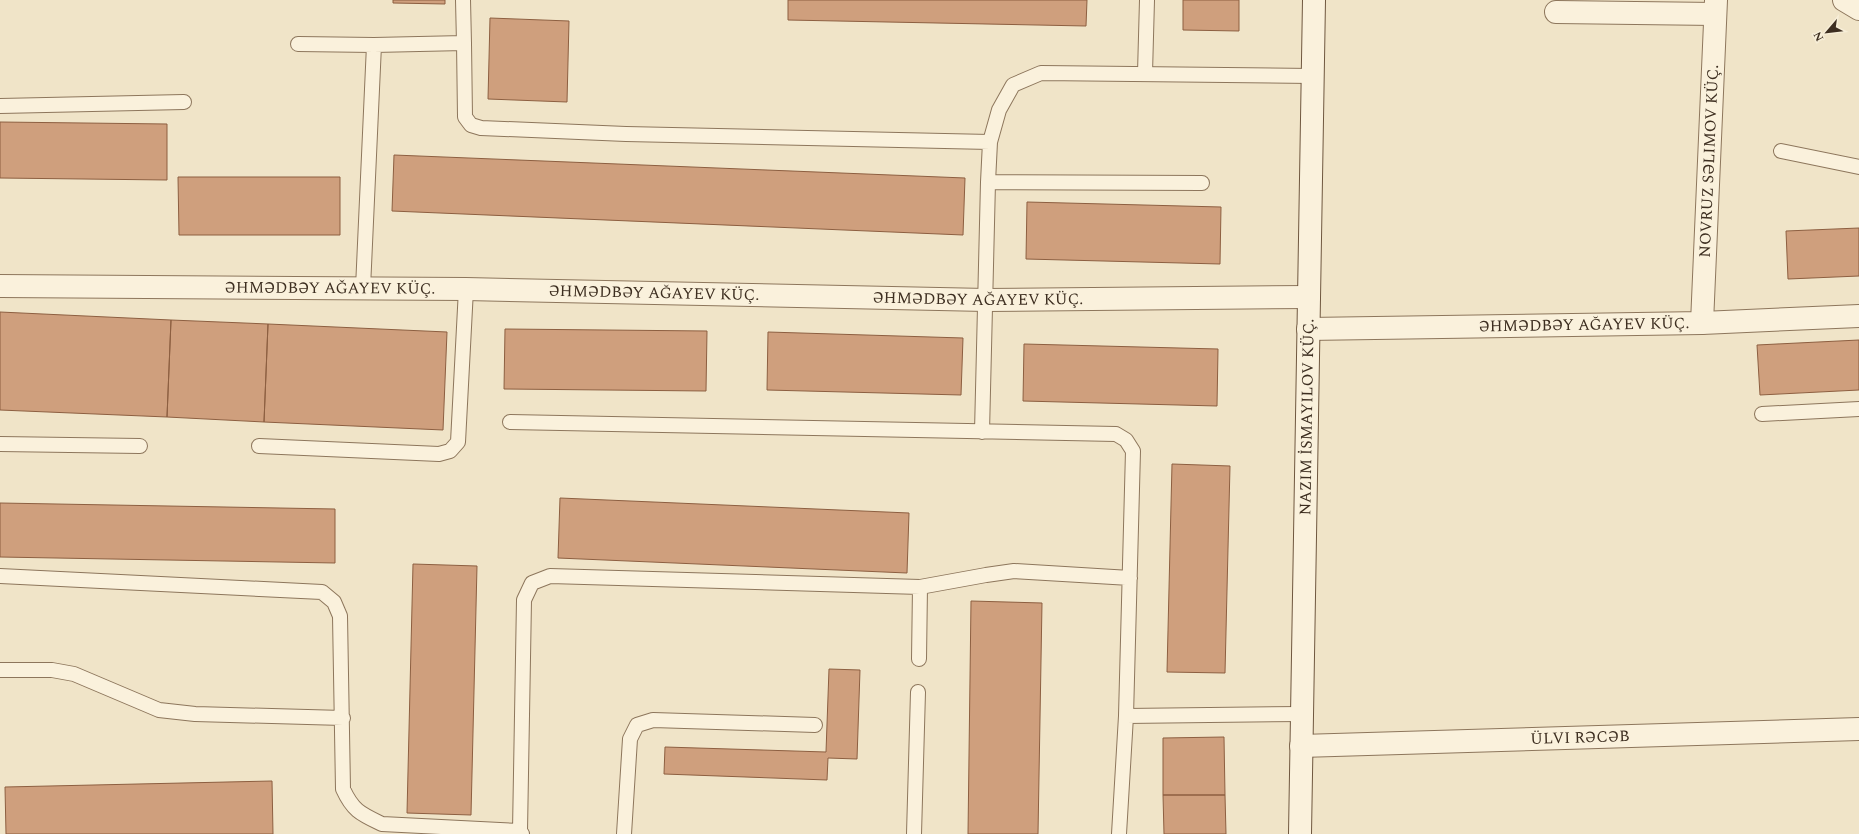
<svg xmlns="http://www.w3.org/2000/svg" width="1859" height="834" viewBox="0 0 1859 834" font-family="Spectral,serif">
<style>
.building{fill:#cf9f7d;stroke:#8d5f41}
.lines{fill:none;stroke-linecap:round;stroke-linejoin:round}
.lane-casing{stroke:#8d765c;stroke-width:16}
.street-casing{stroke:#8d765c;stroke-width:24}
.secondary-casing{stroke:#6f573f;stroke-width:24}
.lane{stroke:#faf1dc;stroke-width:14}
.street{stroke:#faf1dc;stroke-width:22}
.secondary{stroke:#faf1dc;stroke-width:22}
.labels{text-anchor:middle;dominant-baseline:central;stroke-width:3;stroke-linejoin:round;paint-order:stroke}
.street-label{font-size:16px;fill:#3d2e20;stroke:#f7eed8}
</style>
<rect width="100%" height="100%" fill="#f0e4c8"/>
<!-- building -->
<path class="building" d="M393,0H445V4L393,3Z
M788,0H1087L1086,26L788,20Z
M1183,0H1239V31L1183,30Z
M490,18L569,21L567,102L488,99Z
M0,122L167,124V180L0,178Z
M394,155L965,178L963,235L392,211Z
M178,177H340V235H179Z
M1027,202L1221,207L1220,264L1026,259Z
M1859,228V276L1788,279L1786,231Z
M0,312L171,320L167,417L0,410Z
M171,320L268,324L264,422L167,417Z
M268,324L447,332L443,430L264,422Z
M505,329L707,331L706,391L504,389Z
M768,332L963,338L961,395L767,390Z
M1859,340V390L1760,395L1757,345Z
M1024,344L1218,349L1217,406L1023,401Z
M1172,464L1230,466L1225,673L1167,672Z
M560,498L909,513L907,573L558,558Z
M0,503L335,509V563L0,557Z
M413,564L477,566L471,815L407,813Z
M971,601L1042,603L1038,834H968Z
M829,669L860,670L857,759L828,758L827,780L664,774L665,747L826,752Z
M1224,737L1225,795H1163V738Z
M272,781L273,834H6L5,787Z
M1163,795H1225L1226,834H1164Z"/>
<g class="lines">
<!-- lane casing -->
<g class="lane-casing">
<path id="lane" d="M464,43L465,117L471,125L481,128L626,134L990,142
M298,44L374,45
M1145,73L1147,0
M0,106L184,102
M1781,151L1859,167
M988,182L1202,183
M363,288L374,45L464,43L463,0
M1762,414L1859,409
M510,422L1116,434L1126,440L1133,451L1126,716L1119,834
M982,432L988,182L990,142L999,110L1013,85L1041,73L1312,76
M0,444L140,446
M259,446L439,454L450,451L458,442L466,289
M0,576L322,592L334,602L340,616L343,789C353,811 361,814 382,824L520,831
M919,659L920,587
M0,670H52L74,674L159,710L195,714L343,718
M1126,716L1302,714
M522,834L520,831L524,600L532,583L550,576L920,587L986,575L1014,571L1130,578
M624,834L630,739L637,725L653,720L815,725
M914,834L918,692"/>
</g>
<!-- street casing -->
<g class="street-casing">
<g id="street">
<path d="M1844,0L1859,9"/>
<path d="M1556,12L1715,14"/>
<path id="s1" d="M0,286L466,289L986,300L1309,297"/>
<path id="s2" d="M1702,323L1716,0"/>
<path id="s3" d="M1308,329L1702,323L1859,316"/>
<path id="s4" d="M1301,746L1859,729"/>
</g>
</g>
<!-- secondary casing -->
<g class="secondary-casing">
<g id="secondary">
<path id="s5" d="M1300,834L1314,0"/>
</g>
</g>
<!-- lane -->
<use href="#lane" class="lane"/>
<!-- street -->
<use href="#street" class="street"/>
<!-- secondary -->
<use href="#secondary" class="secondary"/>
</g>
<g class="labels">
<!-- street labels -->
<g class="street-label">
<text stroke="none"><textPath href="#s2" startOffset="162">NOVRUZ SƏLIMOV KÜÇ.</textPath></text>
<text stroke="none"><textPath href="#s1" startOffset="330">ƏHMƏDBƏY AĞAYEV KÜÇ.</textPath></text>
<text stroke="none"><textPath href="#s1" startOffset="654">ƏHMƏDBƏY AĞAYEV KÜÇ.</textPath></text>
<text stroke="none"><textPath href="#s1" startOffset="978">ƏHMƏDBƏY AĞAYEV KÜÇ.</textPath></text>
<text stroke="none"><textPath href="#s3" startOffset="276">ƏHMƏDBƏY AĞAYEV KÜÇ.</textPath></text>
<text stroke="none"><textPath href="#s5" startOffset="417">NAZIM İSMAYILOV KÜÇ.</textPath></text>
<text stroke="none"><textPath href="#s4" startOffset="279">ÜLVI RƏCƏB</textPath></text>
</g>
</g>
<!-- north arrow -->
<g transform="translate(1827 32) rotate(242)" stroke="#f7eed8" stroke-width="3" paint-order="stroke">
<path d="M0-3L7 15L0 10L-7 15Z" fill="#3d2e20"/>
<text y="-6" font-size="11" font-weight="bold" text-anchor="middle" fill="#3d2e20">N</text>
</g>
</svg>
